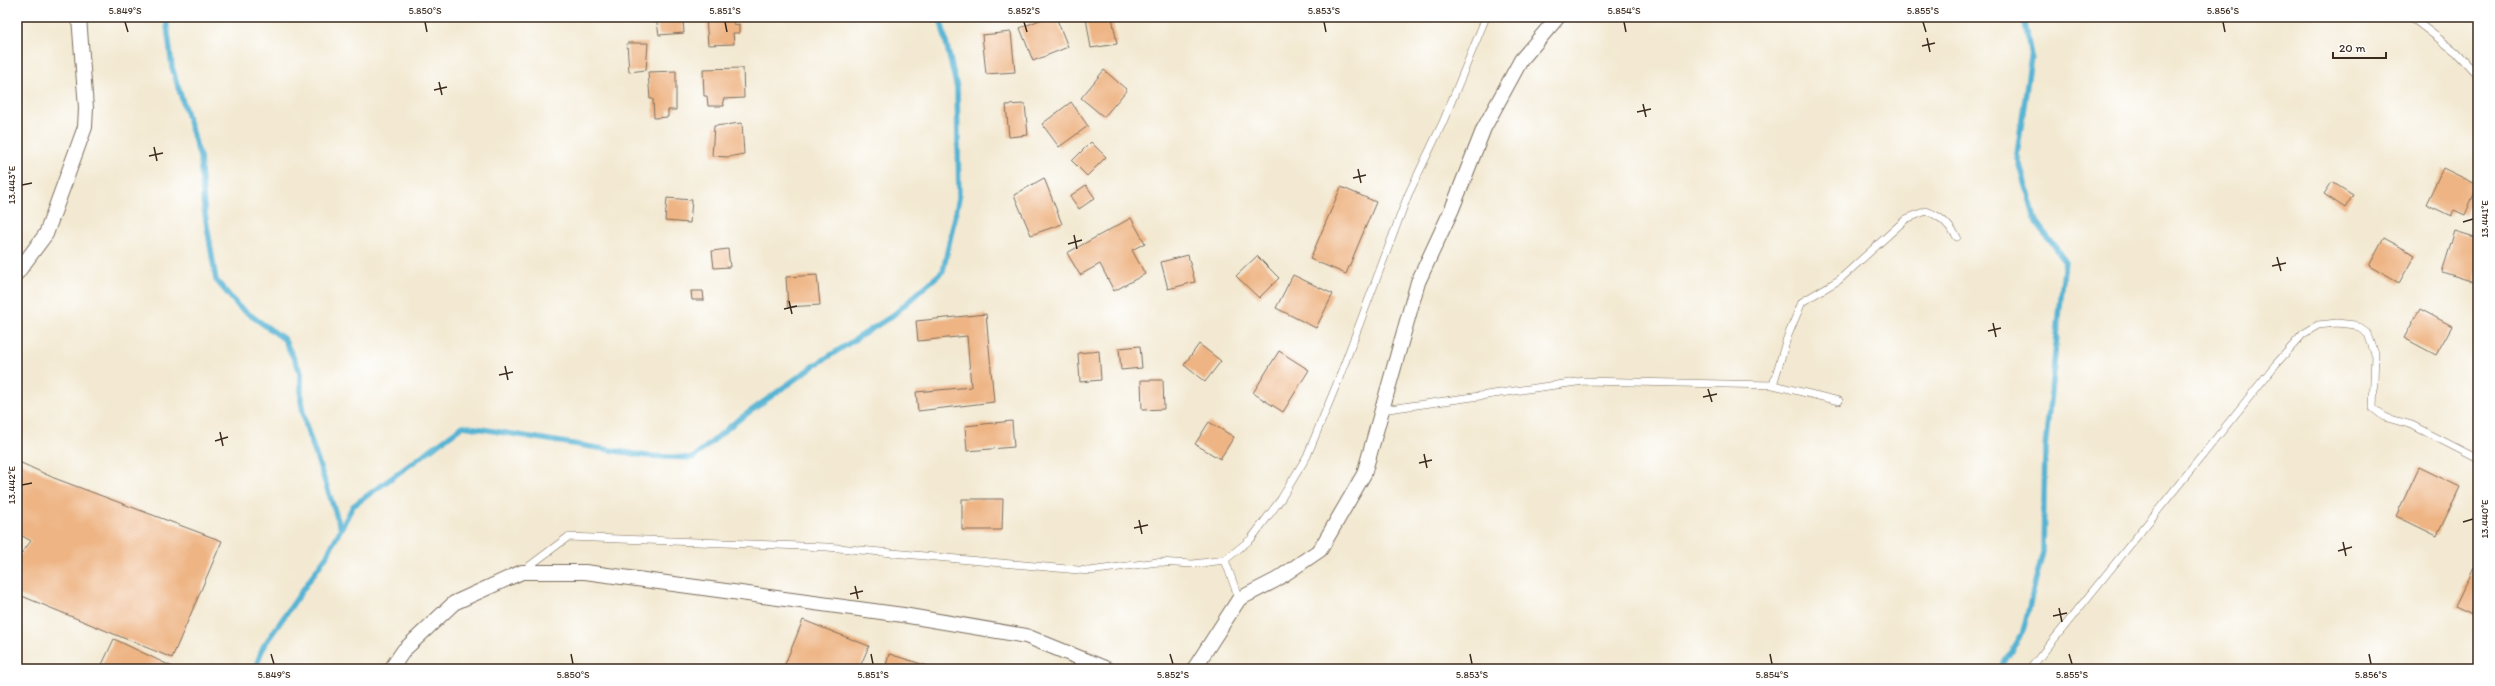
<svg xmlns="http://www.w3.org/2000/svg" width="2495" height="686" viewBox="0 0 2495 686" font-family="Itim,sans-serif">
<style>
.lines{fill:none;stroke-linecap:round;stroke-linejoin:round}
.stream{stroke:#54b3d3;stroke-width:5.5}
.building{fill:#eeb483}
.lane-casing{stroke:#7b6d5d;stroke-width:8}
.street-casing{stroke:#7b6d5d;stroke-width:16}
.lane{stroke:#fff;stroke-width:7}
.street{stroke:#fff;stroke-width:14}
.ticks{fill:none;stroke:#3b2a1e;stroke-width:1.5}
.neatline{fill:none;stroke:#3b2a1e;stroke-width:1.5}
.ticks-label{font-size:10px;text-anchor:middle;fill:#3b2a1e}
</style>
<rect width="100%" height="100%" fill="#fff"/>
<filter id="ink" filterUnits="userSpaceOnUse"><feTurbulence type="fractalNoise" baseFrequency=".025" numOctaves="2"/><feDisplacementMap in="SourceGraphic" scale="8" xChannelSelector="R" yChannelSelector="G"/><feConvolveMatrix kernelMatrix="1 2 1 2 8 2 1 2 1" color-interpolation-filters="sRGB"/></filter>
<filter id="wash" filterUnits="userSpaceOnUse"><feTurbulence type="fractalNoise" baseFrequency=".012" numOctaves="4" result="noise"/><feDisplacementMap in="SourceGraphic" scale="16" xChannelSelector="R" yChannelSelector="G"/><feGaussianBlur stdDeviation="0.9" result="paint"/><feColorMatrix in="noise" values="0 0 0 0 0 0 0 0 0 0 0 0 0 0 0 0 0 1.4 0 .05"/><feComposite in="paint" operator="in"/></filter>
<g filter="url(#wash)">
<rect width="100%" height="100%" fill="#f3e9d2"/>
<g class="lines">
<!-- stream -->
<path class="stream" d="M166,17L172,67L200,157L204,208L216,280L239,307L284,339L301,373V401L306,426L341,529
M255,669L263,647L327,555L353,506L463,426L647,456L693,458L734,423L812,367L892,316L943,271L959,198L957,88L940,17
M2000,669L2023,631L2043,552L2045,448L2065,260L2036,222L2017,154L2031,57L2024,17"/>
</g>
<g id="blocks">
<!-- building -->
<path class="building" d="M613,17H643V18L613,21Z
M656,17H692V19L683,20L684,33L659,35Z
M706,17H733L734,25L739,24V33H733L734,44L708,45Z
M977,17H988L978,21Z
M1047,17H1056L1068,47L1033,61L1020,28Z
M1093,17H1112L1117,44L1091,48L1086,18Z
M1011,32L1015,72L986,74L982,35Z
M627,43H648L646,70L629,72Z
M743,68L744,98L723,99L724,106H708L707,96H704L703,69Z
M1104,70L1127,90L1104,117L1081,98Z
M676,71V110H668V117L654,118L653,99H650L648,72Z
M1071,102L1088,126L1059,147L1042,124Z
M1025,104L1028,135L1009,137L1006,105Z
M742,123L744,154L728,157L712,156L714,126Z
M1091,142L1106,157L1087,176L1072,161Z
M2443,168L2478,185L2465,215L2454,210L2451,216L2426,204Z
M1044,178L1062,224L1031,235L1014,195Z
M2332,182L2353,195L2345,208L2324,194Z
M1086,185L1095,198L1079,209L1070,196Z
M1341,187L1376,202L1346,274L1310,259Z
M667,198L692,200L690,223L665,221Z
M1131,218L1145,243L1132,250L1145,274L1114,291L1100,264L1080,275L1067,253Z
M2455,231L2478,238V269L2474,282L2442,272Z
M2384,238L2415,255L2399,283L2369,266Z
M728,249L730,267L714,268L712,251Z
M1188,255L1195,282L1168,289L1161,262Z
M1257,256L1279,278L1259,298L1236,276Z
M817,275L820,305L788,307L786,277Z
M1293,275L1333,294L1316,328L1276,308Z
M691,291H703L704,300H692Z
M2420,309L2452,326L2436,355L2404,338Z
M986,314L994,402L918,411L916,392L971,387L967,336L918,341L916,321Z
M1199,344L1221,361L1205,382L1184,365Z
M1140,346L1142,368L1121,370L1119,348Z
M1099,351L1101,380L1080,382L1078,353Z
M1279,351L1309,370L1283,412L1253,393Z
M1141,380H1163L1164,409L1142,410Z
M1012,421L1014,447L967,451L965,426Z
M1209,422L1234,437L1220,459L1195,444Z
M17,461L54,478L222,541L172,658L17,594V559L31,541L17,533Z
M2419,467L2460,487L2437,536L2396,516Z
M962,499H1003L1002,530H962Z
M2474,567L2478,569V618L2455,607Z
M803,620L869,646L859,669H783Z
M114,639L177,669H100Z
M889,654L938,669H885Z"/>
</g>
</g>
<g filter="url(#ink)">
<use href="#blocks" fill-opacity="0" stroke="#7b6d5d" stroke-width="1"/>
<g class="lines">
<!-- lane casing -->
<g class="lane-casing">
<path id="lane" d="M2411,17L2456,52L2478,76
M1773,385L1787,338L1802,302L1839,280L1906,219L1926,211C1941,216 1948,224 1957,237
M1382,410L1584,381L1773,385L1839,401
M1225,560L1239,599
M524,570L568,537L827,547L1089,571L1158,562L1193,564L1225,560L1251,539L1281,499L1307,456L1338,381L1408,195L1443,122L1486,17
M2030,669L2276,364L2303,334L2318,325L2337,323L2355,325L2368,334L2375,354L2373,408L2384,417L2412,425L2478,459"/>
</g>
<!-- street casing -->
<g class="street-casing">
<path id="street" d="M17,273L46,234L85,127L86,108L79,17
M391,669L404,650L454,603L522,572H585L903,615L1026,636L1107,669
M1194,669L1239,599L1276,580L1320,550L1364,474L1418,282L1452,209L1484,128L1521,60L1558,17"/>
</g>
<!-- lane -->
<use href="#lane" class="lane"/>
<!-- street -->
<use href="#street" class="street"/>
</g>
</g>
<!-- ticks -->
<path class="ticks" d="M125,22L128,32M425,22L427,32M725,22L727,32M1024,22L1027,32M1324,22L1326,32M1624,22L1626,32M1923,22L1926,32M2223,22L2225,32M1927,38L1930,52M1922,46L1935,43M439,82L442,95M434,90L447,87M1643,104L1646,117M1637,112L1651,109M154,147L157,161M149,156L163,153M1358,169L1361,183M1353,178L1366,175M22,185L32,183M2463,222L2473,219M1074,235L1077,249M1068,244L1082,240M2277,257L2281,271M2272,266L2286,263M789,301L792,314M784,309L797,306M1993,323L1996,337M1988,331L2001,328M505,366L508,380M499,375L513,372M1708,389L1712,402M1703,397L1717,394M220,432L223,446M215,441L228,437M1424,454L1427,468M1419,463L1432,460M22,485L32,483M1139,520L1142,534M2463,522L2473,519M1134,528L1148,525M2343,542L2346,556M2338,551L2352,547M855,586L858,599M850,594L863,591M2059,608L2062,622M2053,616L2067,613M271,654L274,664M571,654L573,664M871,654L873,664M1170,654L1173,664M1470,654L1472,664M1770,654L1772,664M2069,654L2072,664M2369,654L2371,664"/>
<!-- margin -->
<rect width="2495" height="686" fill="none" stroke="#fff" stroke-width="44"/>
<!-- scale -->
<path d="M2333 52v6h53v-6" fill="none" stroke="#3b2a1e" stroke-width="2"/>
<text x="2339" y="52" font-size="12" fill="#3b2a1e" stroke="#ffffff" stroke-width="3" paint-order="stroke">20 m</text>
<rect x="22" y="22" width="2451" height="642" class="neatline"/>
<g class="ticks-label">
<text x="125" y="14">5.849°S</text>
<text x="425" y="14">5.850°S</text>
<text x="725" y="14">5.851°S</text>
<text x="1024" y="14">5.852°S</text>
<text x="1324" y="14">5.853°S</text>
<text x="1624" y="14">5.854°S</text>
<text x="1923" y="14">5.855°S</text>
<text x="2223" y="14">5.856°S</text>
<text transform="translate(11 185) rotate(-90)" y="4">13.443°E</text>
<text transform="translate(2484 219) rotate(-90)" y="4">13.441°E</text>
<text transform="translate(11 485) rotate(-90)" y="4">13.442°E</text>
<text transform="translate(2484 519) rotate(-90)" y="4">13.440°E</text>
<text x="274" y="678">5.849°S</text>
<text x="573" y="678">5.850°S</text>
<text x="873" y="678">5.851°S</text>
<text x="1173" y="678">5.852°S</text>
<text x="1472" y="678">5.853°S</text>
<text x="1772" y="678">5.854°S</text>
<text x="2072" y="678">5.855°S</text>
<text x="2371" y="678">5.856°S</text>
</g>
</svg>
